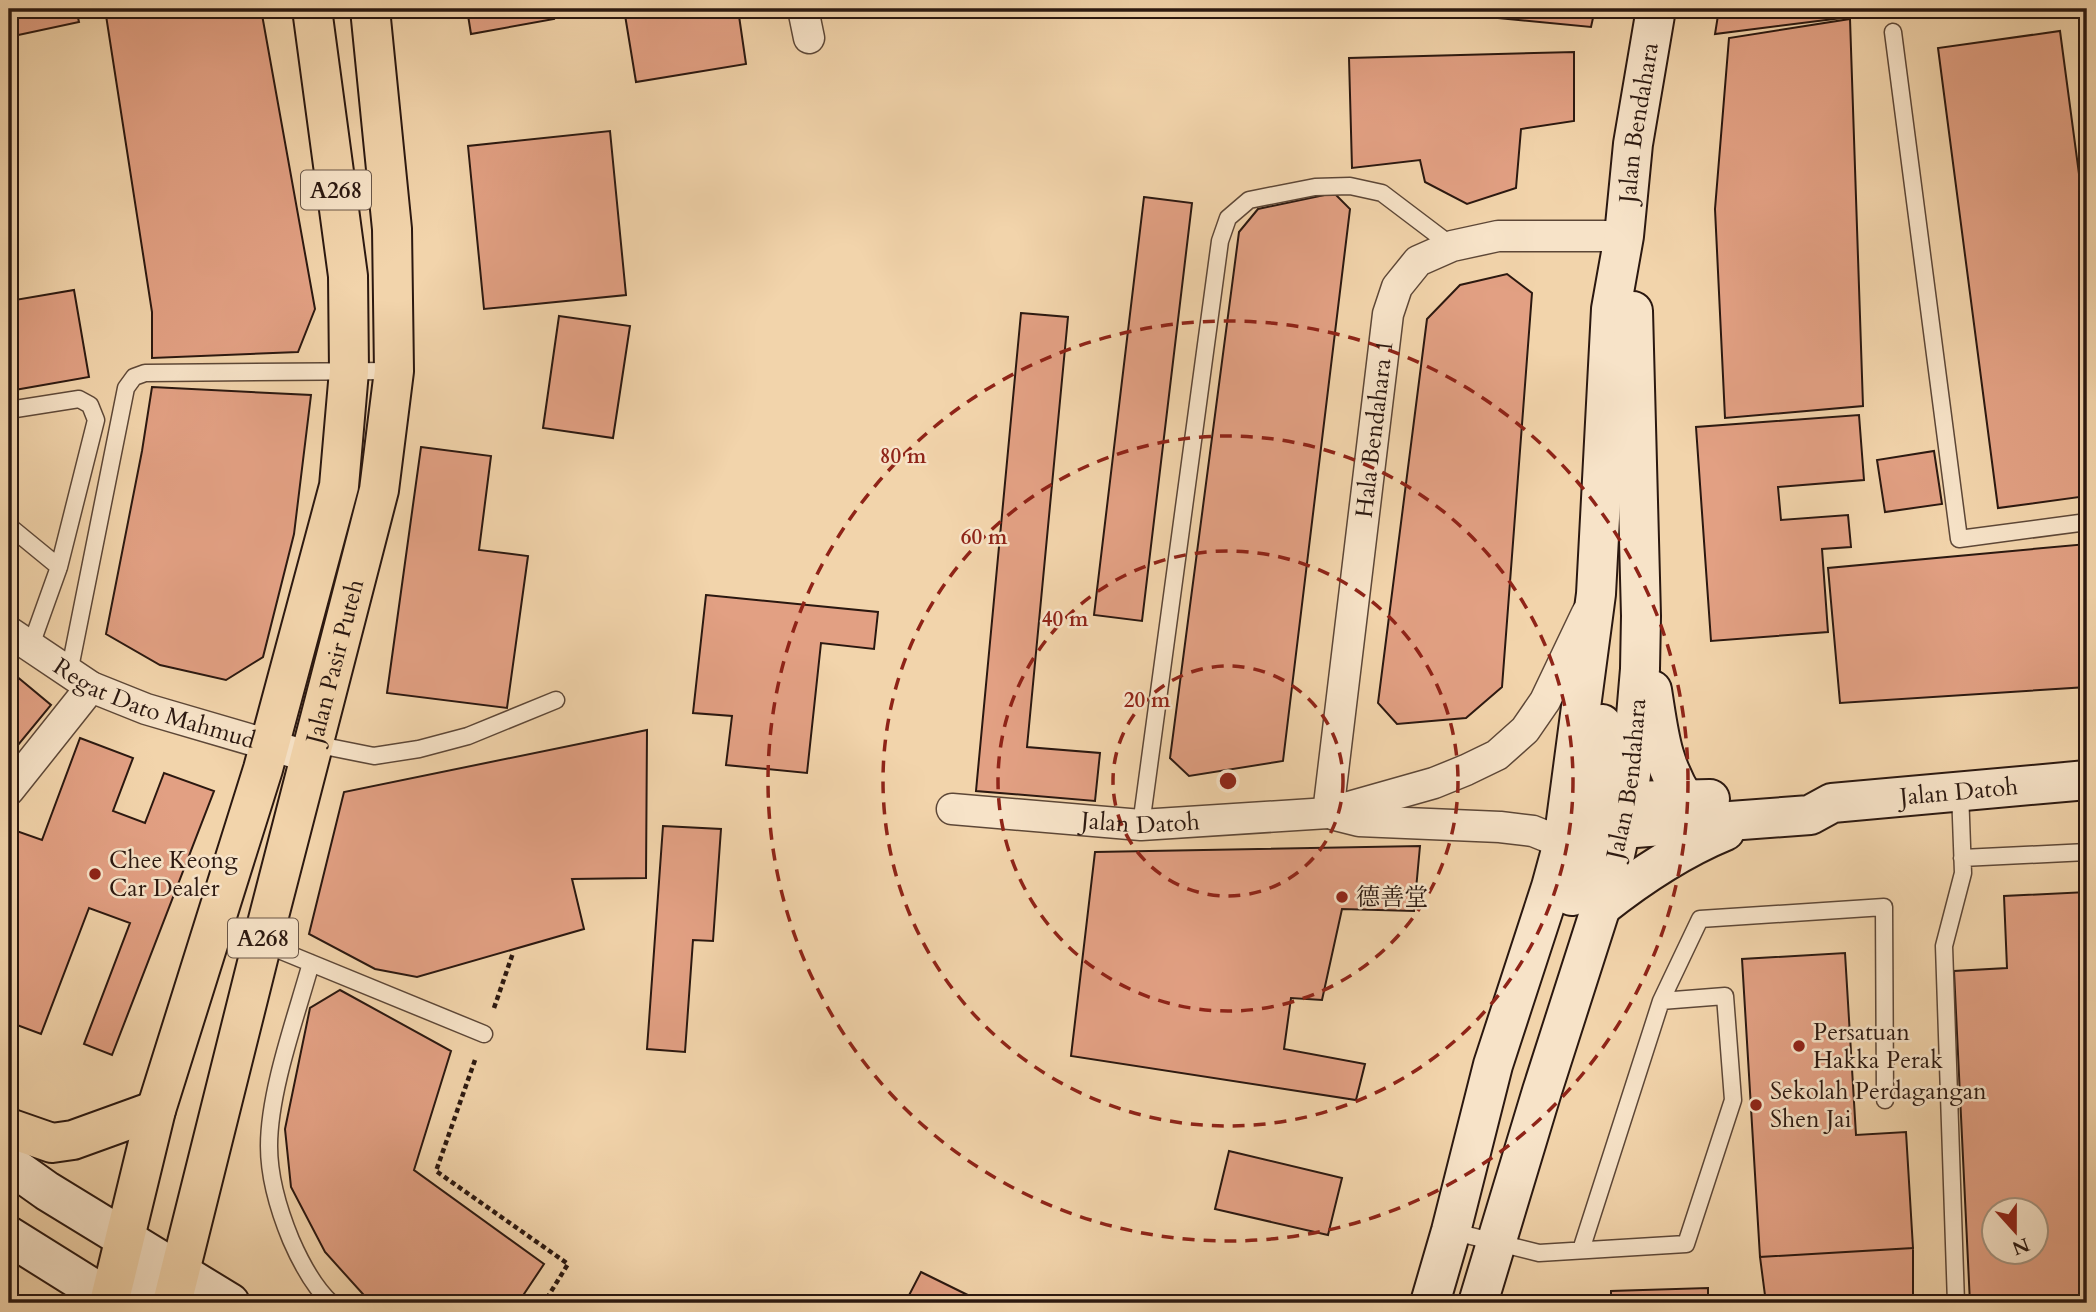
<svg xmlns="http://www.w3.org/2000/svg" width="2096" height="1312" viewBox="0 0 2096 1312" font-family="Cardo,'Noto Serif SC',serif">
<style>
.building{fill:#e2a083;stroke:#2b1810;stroke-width:2;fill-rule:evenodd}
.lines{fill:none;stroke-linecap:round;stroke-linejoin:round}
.lane-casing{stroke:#5d4737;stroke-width:19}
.street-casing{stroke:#5d4737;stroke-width:33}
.secondary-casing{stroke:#2b1810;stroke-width:42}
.primary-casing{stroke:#2b1810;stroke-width:42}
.path{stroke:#2b1810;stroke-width:4.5;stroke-dasharray:5 3.5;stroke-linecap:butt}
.lane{stroke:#f7e3c8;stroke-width:16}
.street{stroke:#f7e3c8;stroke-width:30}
.secondary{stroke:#f7e3c8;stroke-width:38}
.primary{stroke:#f2d4ab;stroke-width:38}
.ring{fill:none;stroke:#8f2418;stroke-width:3.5;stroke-dasharray:12 9}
.poi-dot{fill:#8f2418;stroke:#f7e3c8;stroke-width:2.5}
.labels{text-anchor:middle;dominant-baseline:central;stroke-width:5;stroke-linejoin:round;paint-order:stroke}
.shield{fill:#f7e3c8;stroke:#685547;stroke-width:2}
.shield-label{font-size:23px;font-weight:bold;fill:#2b1810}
.street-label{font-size:24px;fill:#2b1810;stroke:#f7e3c8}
.poi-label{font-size:24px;fill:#2b1810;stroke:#f7e3c8;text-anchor:start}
.centre{fill:#8f2418;stroke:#f7e3c8;stroke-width:3.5}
.ring-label{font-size:21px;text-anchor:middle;font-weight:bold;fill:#8f2418;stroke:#f7e3c8;stroke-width:5;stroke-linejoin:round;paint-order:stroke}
</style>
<rect width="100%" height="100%" fill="#f2d4ab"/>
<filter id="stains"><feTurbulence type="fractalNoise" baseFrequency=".00286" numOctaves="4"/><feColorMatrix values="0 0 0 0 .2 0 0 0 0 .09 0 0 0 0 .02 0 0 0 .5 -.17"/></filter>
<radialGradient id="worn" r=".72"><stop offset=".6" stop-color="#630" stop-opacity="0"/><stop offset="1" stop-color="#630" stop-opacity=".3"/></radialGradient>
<!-- building -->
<path class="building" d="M9,9H76L79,22L9,37Z
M105,9H261L315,309L298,352L152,358V312Z
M467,9H552L554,19L471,34Z
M624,9H738L746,64L636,82Z
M1426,9H1595L1591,27L1425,11Z
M1719,9H1914L1715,34Z
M1850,19L1863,406L1725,418L1715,209L1729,38Z
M2060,31L2087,234V496L1998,508L1938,48Z
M1574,52V121L1521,129L1516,188L1467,204L1425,182L1420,160L1352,168L1349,58Z
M610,131L626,295L484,309L468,146Z
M1334,193L1350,209L1283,761L1189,776L1170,758L1239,232L1258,209Z
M1144,197L1192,203L1142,621L1094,615Z
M1507,274L1532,293L1502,687L1466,718L1397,724L1378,703L1427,319L1460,285Z
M74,290L89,377L9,391V301Z
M1021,313L1068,317L1027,747L1100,753L1095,801L976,791Z
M559,316L630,326L613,438L543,428Z
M152,387L311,395L294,534L263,657L226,680L160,665L106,634L142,451Z
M1859,415L1864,480L1778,487L1781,520L1848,515L1851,547L1822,549L1828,632L1711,641L1696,427Z
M421,447L491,456L479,550L528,556L507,708L387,693Z
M1934,451L1942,504L1885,512L1877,460Z
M2087,544V687L1840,703L1828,568Z
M706,595L878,612L874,649L821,643L807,773L726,765L732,716L693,713Z
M9,670L51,705L9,756Z
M647,730L646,878L572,879L584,929L417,977L375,969L309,934L344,792Z
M80,738L133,758L113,811L145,823L164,773L214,791L112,1055L84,1044L130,923L89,908L41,1034L9,1022V836L11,829L42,840Z
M663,826L721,829L713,941L693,940L685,1052L647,1049Z
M1420,846L1414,911L1342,909L1322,1000L1291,998L1284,1049L1365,1064L1356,1100L1071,1056L1095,852Z
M2087,892V1303H1970L1954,971L2007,968L2004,896ZM1994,1210H2036V1252H1994Z
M1845,953L1856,1135L1906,1132L1913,1248L1760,1257L1742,959Z
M340,990L451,1051L414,1170L544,1264L518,1303H371L325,1252L291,1187L285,1129L310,1008Z
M1229,1151L1342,1178L1328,1235L1215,1209Z
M1913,1248V1303H1766L1760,1257Z
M921,1272L984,1303H905Z
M1708,1288V1303H1611V1291Z"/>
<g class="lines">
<!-- lane casing -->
<g class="lane-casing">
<path id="lane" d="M1893,32L1959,539L2087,522
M9,410L79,399L90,405L96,420L59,567L30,648
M9,526L59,567
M69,673L126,388L134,377L145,373L394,371
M314,744L374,756L419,749L468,736L556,700
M1141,825L1220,241L1228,218L1249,200L1315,187L1350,186L1382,193L1452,246
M1962,858L2087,852
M262,943L484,1034
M311,963C296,1017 269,1091 269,1146C269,1178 279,1211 291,1240C301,1263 313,1286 331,1303
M1661,1001L1700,919L1884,907L1885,1100
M1451,1231L1539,1253L1686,1244L1733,1100L1725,996L1661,1001L1581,1250
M1956,1303L1944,946L1963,873L1960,791"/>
</g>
<!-- street casing -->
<g class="street-casing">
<g id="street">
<path d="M803,9L809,38"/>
<path id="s1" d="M9,632L91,687L146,709L310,757"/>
<path d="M9,790L91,687"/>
<path id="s2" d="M952,809L1141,825L1328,813L1434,783L1466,770L1497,755L1525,730L1545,701L1587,613"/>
<path id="s3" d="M1328,813L1388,314L1397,287L1418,261L1452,246L1498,236H1624"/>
<path d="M1335,815L1359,821L1500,827L1533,831L1563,843"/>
</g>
</g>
<!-- secondary casing -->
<g class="secondary-casing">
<g id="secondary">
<path d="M1652,690C1659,733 1661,763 1685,800"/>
<path d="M1602,724C1600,757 1588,807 1622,829"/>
<path id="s4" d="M1622,829L1810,815L1832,803L2087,780"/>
<path d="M1572,896C1582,863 1593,817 1627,801L1710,799"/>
<path d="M1601,907C1640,876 1679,850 1725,831"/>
<path d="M9,1164L47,1191L230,1303"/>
<path d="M9,1236L116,1303"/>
<path d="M125,1240L153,1303"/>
<path id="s5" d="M1430,1303L1451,1231L1493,1065L1551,887L1563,843L1596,594L1611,309L1624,236L1633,144L1656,9"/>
<path id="s6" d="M1478,1303L1542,1091L1609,882L1627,801L1631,775L1640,669L1641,616L1633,311"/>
</g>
</g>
<!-- primary casing -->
<g class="primary-casing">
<g id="primary">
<path d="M9,1128L52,1143L73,1140L156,1110"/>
<path d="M109,1303L156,1110L263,769L339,486L349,371L348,276L312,9"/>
<path id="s7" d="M172,1303L262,943L379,490L394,371L392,229L370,9"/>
</g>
</g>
<!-- path -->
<path class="path" d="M494,1008L513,953
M475,1060L436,1171L568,1264L544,1303"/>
<!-- lane -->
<use href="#lane" class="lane"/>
<!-- street -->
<use href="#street" class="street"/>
<!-- secondary -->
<use href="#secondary" class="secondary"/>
<!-- primary -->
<use href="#primary" class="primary"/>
</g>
<!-- distance rings -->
<g class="ring">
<circle cx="1228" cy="781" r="115"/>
<circle cx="1228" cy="781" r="230"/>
<circle cx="1228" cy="781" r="345"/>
<circle cx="1228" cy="781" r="460"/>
</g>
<!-- markers -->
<g class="poi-dot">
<circle cx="95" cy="874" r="7"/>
<circle cx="1342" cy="897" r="7"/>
<circle cx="1799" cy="1046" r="7"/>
<circle cx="1756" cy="1105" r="7"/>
</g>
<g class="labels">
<!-- shield labels -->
<g class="shield">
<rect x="301" y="170.5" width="70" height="39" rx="5"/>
<rect x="228" y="918.5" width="70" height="39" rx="5"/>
</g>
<g class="shield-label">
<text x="336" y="190">A268</text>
<text x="263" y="938">A268</text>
</g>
<!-- street labels -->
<g class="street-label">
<text stroke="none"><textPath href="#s5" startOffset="1204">Jalan Bendahara</textPath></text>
<text stroke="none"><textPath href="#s3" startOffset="387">Hala Bendahara 1</textPath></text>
<text stroke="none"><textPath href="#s7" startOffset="662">Jalan Pasir Puteh</textPath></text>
<text stroke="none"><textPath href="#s1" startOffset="164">Regat Dato Mahmud</textPath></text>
<text stroke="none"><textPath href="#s6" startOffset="546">Jalan Bendahara</textPath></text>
<text stroke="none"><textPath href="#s4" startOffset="341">Jalan Datoh</textPath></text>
<text stroke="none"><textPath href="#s2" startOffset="189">Jalan Datoh</textPath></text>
</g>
<!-- poi labels -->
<g class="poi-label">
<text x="109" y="860">Chee Keong<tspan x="109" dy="28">Car Dealer</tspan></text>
<text x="1356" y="897">德善堂</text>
<text x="1813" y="1032">Persatuan<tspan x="1813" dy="28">Hakka Perak</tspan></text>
<text x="1770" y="1091">Sekolah Perdagangan<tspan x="1770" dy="28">Shen Jai</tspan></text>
</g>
</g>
<circle cx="1228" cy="781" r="10" class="centre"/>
<g class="ring-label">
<text x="903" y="463">80 m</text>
<text x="984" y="544">60 m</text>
<text x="1065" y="626">40 m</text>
<text x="1147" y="707">20 m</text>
</g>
<!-- margin -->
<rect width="2096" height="1312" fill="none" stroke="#f2d4ab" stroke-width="35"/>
<rect x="10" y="10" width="2075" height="1291" fill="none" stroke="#2b1810" stroke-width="3.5"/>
<rect x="18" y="18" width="2061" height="1277" fill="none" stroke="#2b1810" stroke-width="2"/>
<!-- north arrow -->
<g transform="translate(2015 1231) rotate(159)"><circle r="33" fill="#f7e3c8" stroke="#a5927e" stroke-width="2"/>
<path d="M0-5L12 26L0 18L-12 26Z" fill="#8f2418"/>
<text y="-10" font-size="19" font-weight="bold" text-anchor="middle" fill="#2b1810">N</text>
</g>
<rect width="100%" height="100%" filter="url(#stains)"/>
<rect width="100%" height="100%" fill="url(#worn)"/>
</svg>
